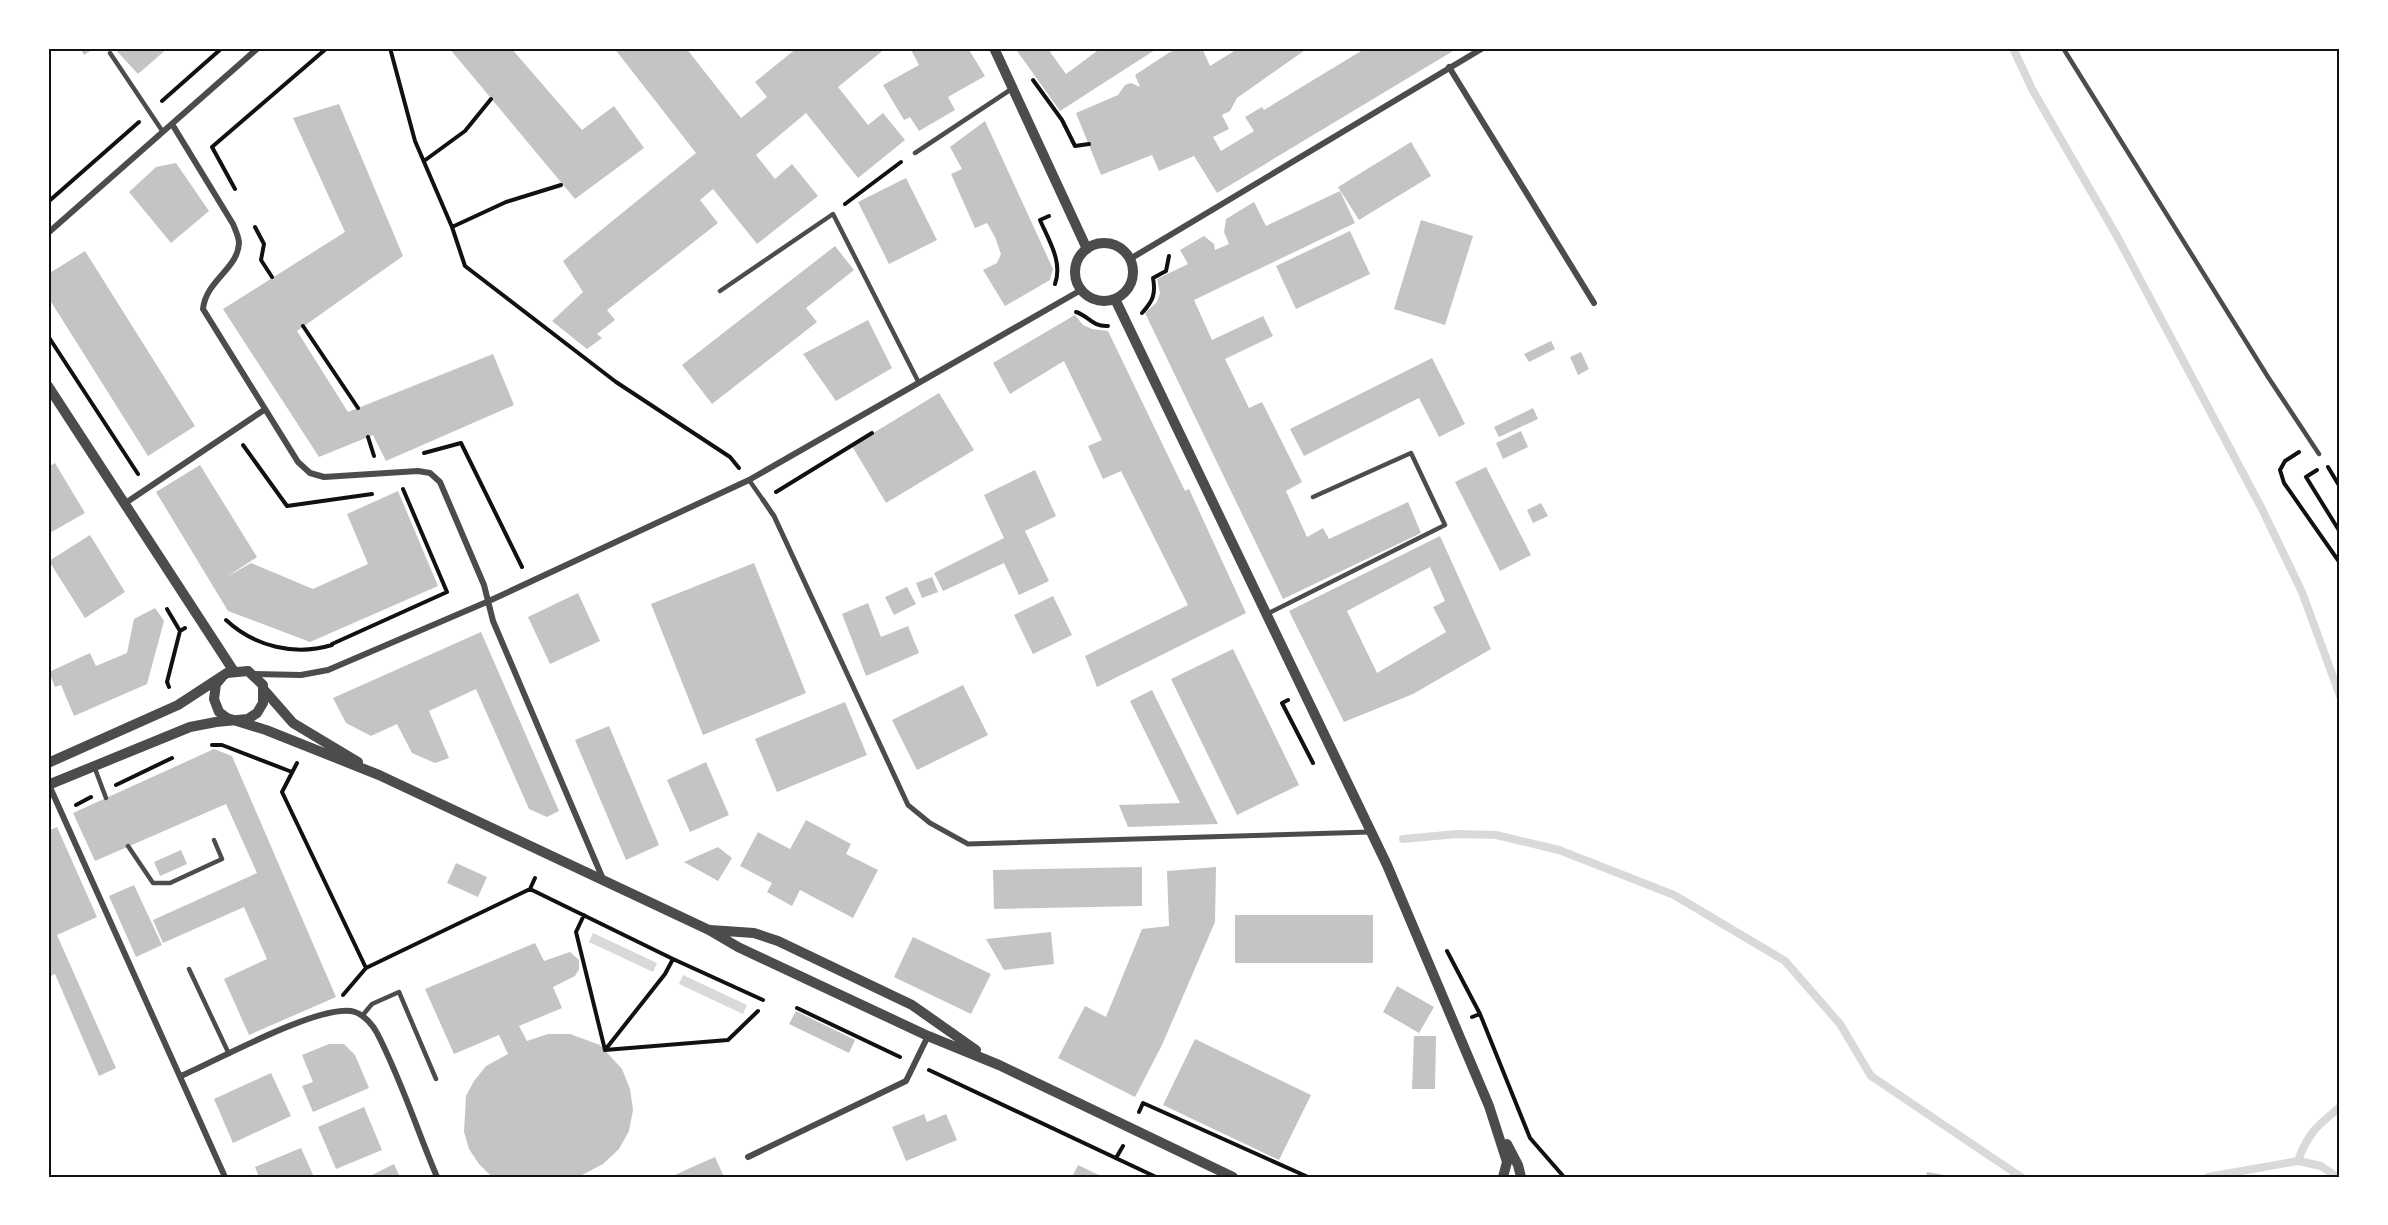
<svg xmlns="http://www.w3.org/2000/svg" width="2388" height="1225" viewBox="0 0 2388 1225" font-family="Karla,sans-serif">
<style>
.water{fill:#d9d9d9}
.lines{fill:none;stroke-linecap:round;stroke-linejoin:round}
.stream{stroke:#d9d9d9;stroke-width:8}
.building{fill:#c4c4c4;fill-rule:evenodd}
.path{stroke:#111;stroke-width:4}
.service{stroke:#4c4c4c;stroke-width:4.5}
.pedestrian{stroke:#4c4c4c;stroke-width:5}
.minor{stroke:#4c4c4c;stroke-width:6}
.tertiary{stroke:#4c4c4c;stroke-width:10}
.neatline{fill:none;stroke:#111;stroke-width:2}
</style>
<rect width="100%" height="100%" fill="#fff"/>
<!-- water -->
<path class="water" d="M593,933L657,963L653,972L589,942Z
M683,975L747,1005L743,1014L679,984Z"/>
<g class="lines">
<!-- stream -->
<path class="stream" d="M2013,48L2032,89L2118,238L2262,509L2302,592L2340,696
M1403,839L1457,834L1496,835L1559,850L1674,895L1785,961L1840,1024L1871,1076L2021,1177
M2298,1161C2307,1134 2318,1125 2340,1107
M2208,1177L2298,1161L2321,1166L2337,1177"/>
</g>
<!-- building -->
<path class="building" d="M80,48H95L84,55Z
M114,48H168L138,74Z
M449,48H511L582,130L614,106L644,148L575,199Z
M614,48H686L741,118L767,97L755,82L797,48H886L838,87L868,125L883,113L905,140L858,178L806,113L756,155L775,179L792,164L818,196L757,244L713,189L700,200L718,223L607,310L615,320L597,334L602,338L587,349L552,321L583,292L563,261L696,153Z
M910,48H968L985,76L948,97L955,110L919,131L910,117L904,120L883,85L919,65Z
M1015,48H1056L1050,52L1066,74L1101,48H1158L1060,111Z
M1183,48H1202L1210,66L1239,48H1308L1237,98L1230,111L1222,115L1229,129L1213,137L1221,151L1254,131L1245,117L1262,107L1264,110L1366,48H1458L1217,193L1194,156L1159,171L1152,155L1101,175L1076,113L1118,95L1125,85L1131,83L1140,87L1135,75L1170,52Z
M339,104L403,256L297,331L348,412L493,354L514,405L386,461L373,435L319,457L223,309L345,232L293,118Z
M985,121L1053,269L1050,280L1005,306L983,270L997,263L1001,254L995,237L987,223L975,228L951,174L962,169L950,147Z
M1411,142L1431,176L1359,220L1338,187Z
M176,163L209,211L171,243L129,192L156,167Z
M906,178L937,240L889,264L858,202Z
M1340,191L1355,223L1194,300L1212,340L1263,316L1273,336L1225,359L1249,408L1262,402L1302,482L1286,491L1307,537L1323,528L1329,539L1408,502L1421,533L1283,599L1145,313L1157,302L1160,293L1157,279L1188,264L1180,250L1204,236L1214,244L1215,250L1229,244L1224,232L1226,219L1254,202L1266,226Z
M1421,220L1473,236L1445,325L1394,309Z
M1350,231L1370,274L1296,309L1276,266Z
M835,246L854,270L806,308L817,322L712,404L682,365Z
M85,251L195,426L148,456L48,297V274Z
M1075,315L1083,325L1092,329L1108,331L1185,491L1189,489L1246,613L1097,687L1085,656L1188,605L1121,471L1103,479L1088,446L1102,440L1064,361L1010,394L993,363Z
M868,320L892,368L836,401L803,354Z
M1551,341L1555,349L1529,362L1524,354Z
M1581,352L1589,369L1578,375L1570,357Z
M1432,358L1465,424L1439,437L1419,398L1304,456L1290,429Z
M939,393L974,450L886,503L852,446Z
M1533,408L1538,419L1499,437L1494,427Z
M1521,431L1528,447L1503,459L1496,443Z
M55,463L85,513L48,534V467Z
M200,465L257,557L225,578L251,563L313,589L368,564L347,514L398,491L438,586L310,642L228,611L156,492Z
M1486,467L1531,555L1500,571L1455,482Z
M1035,470L1056,516L1025,531L1049,581L1019,595L1004,563L943,591L934,573L1004,538L984,495Z
M1541,503L1548,516L1533,523L1527,510Z
M90,535L125,592L85,618L49,561Z
M1440,536L1491,649L1413,694L1344,722L1289,611ZM1430,567L1445,601L1433,607L1446,632L1377,673L1347,611Z
M754,563L806,693L703,735L651,604Z
M932,577L938,592L922,598L916,583Z
M907,587L916,604L894,615L885,597Z
M578,593L600,641L550,664L528,617Z
M1053,596L1072,635L1033,654L1014,615Z
M868,603L881,637L908,626L919,653L866,676L842,614Z
M155,608L164,621L147,684L74,716L61,685L55,687L49,672L90,653L96,666L127,653L134,619Z
M481,632L559,811L547,817L529,809L476,689L429,711L449,758L435,763L412,753L397,724L371,736L346,723L333,698Z
M1233,649L1299,785L1237,815L1171,679Z
M963,685L988,735L917,770L892,720Z
M1152,690L1218,824L1128,827L1119,805L1180,803L1130,701Z
M845,702L867,755L777,792L755,739Z
M609,726L659,845L626,860L575,740Z
M214,749L232,756L336,997L249,1035L224,979L267,959L244,907L163,943L153,920L257,873L226,804L95,861L73,813Z
M706,762L729,815L690,832L667,780Z
M806,820L851,844L846,854L878,870L853,918L800,890L792,906L767,892L772,883L740,866L758,832L790,849Z
M57,827L97,917L57,935L116,1068L99,1076L55,974L48,977V831Z
M718,847L732,858L718,881L684,862Z
M181,850L187,864L160,876L154,862Z
M456,863L487,877L478,897L447,883Z
M1142,867V906L994,909L993,870Z
M1216,867L1215,922L1162,1045L1135,1097L1058,1058L1085,1006L1106,1017L1142,929L1169,926L1167,871Z
M134,885L162,945L136,957L109,896Z
M1235,915H1373V963H1235Z
M1051,932L1054,964L1004,970L986,939Z
M913,937L991,974L971,1014L894,977Z
M535,943L544,961L570,952L579,960V969L575,976L553,987L562,1008L519,1026L527,1041L548,1034H570L600,1045L622,1069L630,1089L633,1110L629,1131L619,1149L603,1164L584,1174L577,1177H492L479,1164L469,1149L464,1132L466,1096L474,1081L486,1066L508,1054L499,1035L454,1054L425,989Z
M1397,986L1434,1007L1419,1033L1383,1012Z
M796,1011L855,1040L849,1053L789,1024Z
M1414,1036H1436L1435,1089H1412Z
M1195,1039L1311,1095L1279,1160L1163,1105Z
M329,1044H344L355,1055L369,1088L313,1112L302,1086L313,1082L302,1055Z
M271,1073L291,1116L233,1143L214,1099Z
M364,1107L382,1150L336,1169L318,1127Z
M924,1114L927,1122L946,1114L957,1140L906,1161L892,1127Z
M301,1148L314,1177H259L255,1167Z
M715,1157L724,1177H671L690,1168Z
M394,1164L400,1177H368Z
M1078,1165L1103,1177H1072Z
M1927,1172L1950,1176V1177H1926Z"/>
<g class="lines">
<!-- path -->
<path class="path" d="M390,48L415,141L452,227L465,266L616,382L730,457L739,468
M1033,80L1062,120L1075,146L1089,144
M162,101L222,48
M424,161L465,131L491,99
M235,189L212,147L327,48
M48,202L139,122
M845,204L901,162
M1049,216L1040,220C1049,241 1063,262 1055,284
M255,227L264,244L261,260L272,277
M452,227L506,202L561,185
M1076,312C1089,316 1092,327 1108,326
M1142,313C1153,301 1156,294 1153,278L1166,271L1169,256
M303,326L358,408
M48,336L138,474
M368,437L374,456
M243,445L287,506L372,494
M2299,452L2285,461L2280,470L2284,483L2340,563
M424,453L461,443L522,567
M2328,467L2340,487
M2317,470L2306,477L2340,532
M776,492L872,433
M167,609L180,631
M226,620C255,647 295,656 332,645
M332,644L447,592L403,489
M169,687L167,682L180,631L185,628
M1288,700L1282,703L1313,763
M212,745H222L292,772
M297,763L282,792L366,968L530,889
M116,785L172,758
M76,805L91,797
M535,878L530,889L673,959
M584,915L576,932L605,1050
M1447,951L1480,1014
M343,995L366,968
M797,1008L900,1057
M758,1011L728,1040L605,1050L665,974L673,959L763,1000
M1472,1017L1480,1014L1530,1138L1564,1177
M929,1070L1156,1177
M1139,1112L1143,1103L1308,1177
M1116,1158L1123,1146"/>
<!-- service -->
<path class="service" d="M2063,48L2268,377L2319,454
M110,53L163,132
M915,153L1013,88
M720,291L833,214L919,383
M749,480L763,500
M1267,614L1445,525L1411,453L1313,497
M94,766L106,798
M128,846L153,883H170L222,859L214,840
M189,969L229,1054
M362,1016L372,1004L399,992L436,1079"/>
<!-- pedestrian -->
<path class="pedestrian" d="M763,500L774,516L908,805L930,823L968,844L1370,832"/>
<!-- minor -->
<path class="minor" d="M1449,67L1594,303
M172,124L233,224C235,229 239,237 239,243C238,269 206,280 203,309L298,462L310,473L324,477L418,471L430,473L440,482L484,585L493,621L603,879
M48,233L258,48
M1130,259L1483,48
M124,504L264,410
M254,674L301,675L328,670L489,601L749,480L1081,290
M49,785L225,1177
M181,1076C214,1062 324,1001 355,1012C364,1015 373,1025 377,1033C401,1079 417,1130 437,1177
M748,1157L906,1081L928,1036"/>
<!-- tertiary -->
<path class="tertiary" d="M994,48L1087,249
M1075 272a29 29 0 1 1 58 0a29 29 0 1 1-58 0Z
M1115,299L1387,865L1489,1106L1507,1162L1503,1177
M48,386L233,670
M222,677L216,684L214,699L219,712L227,718L266,730L379,775L709,930L738,947L928,1036L999,1065L1233,1177
M265,691L293,723L358,762
M48,763L178,705L227,673L248,671L263,685V703L257,713L248,719L216,722L190,727L48,785
M710,930L754,933L778,941L912,1005L976,1050
M1507,1144L1518,1165L1521,1177"/>
</g>
<!-- border -->
<rect width="2388" height="1225" fill="none" stroke="#ffffff" stroke-width="99"/>
<rect x="50" y="50" width="2288" height="1126" class="neatline"/>
</svg>
